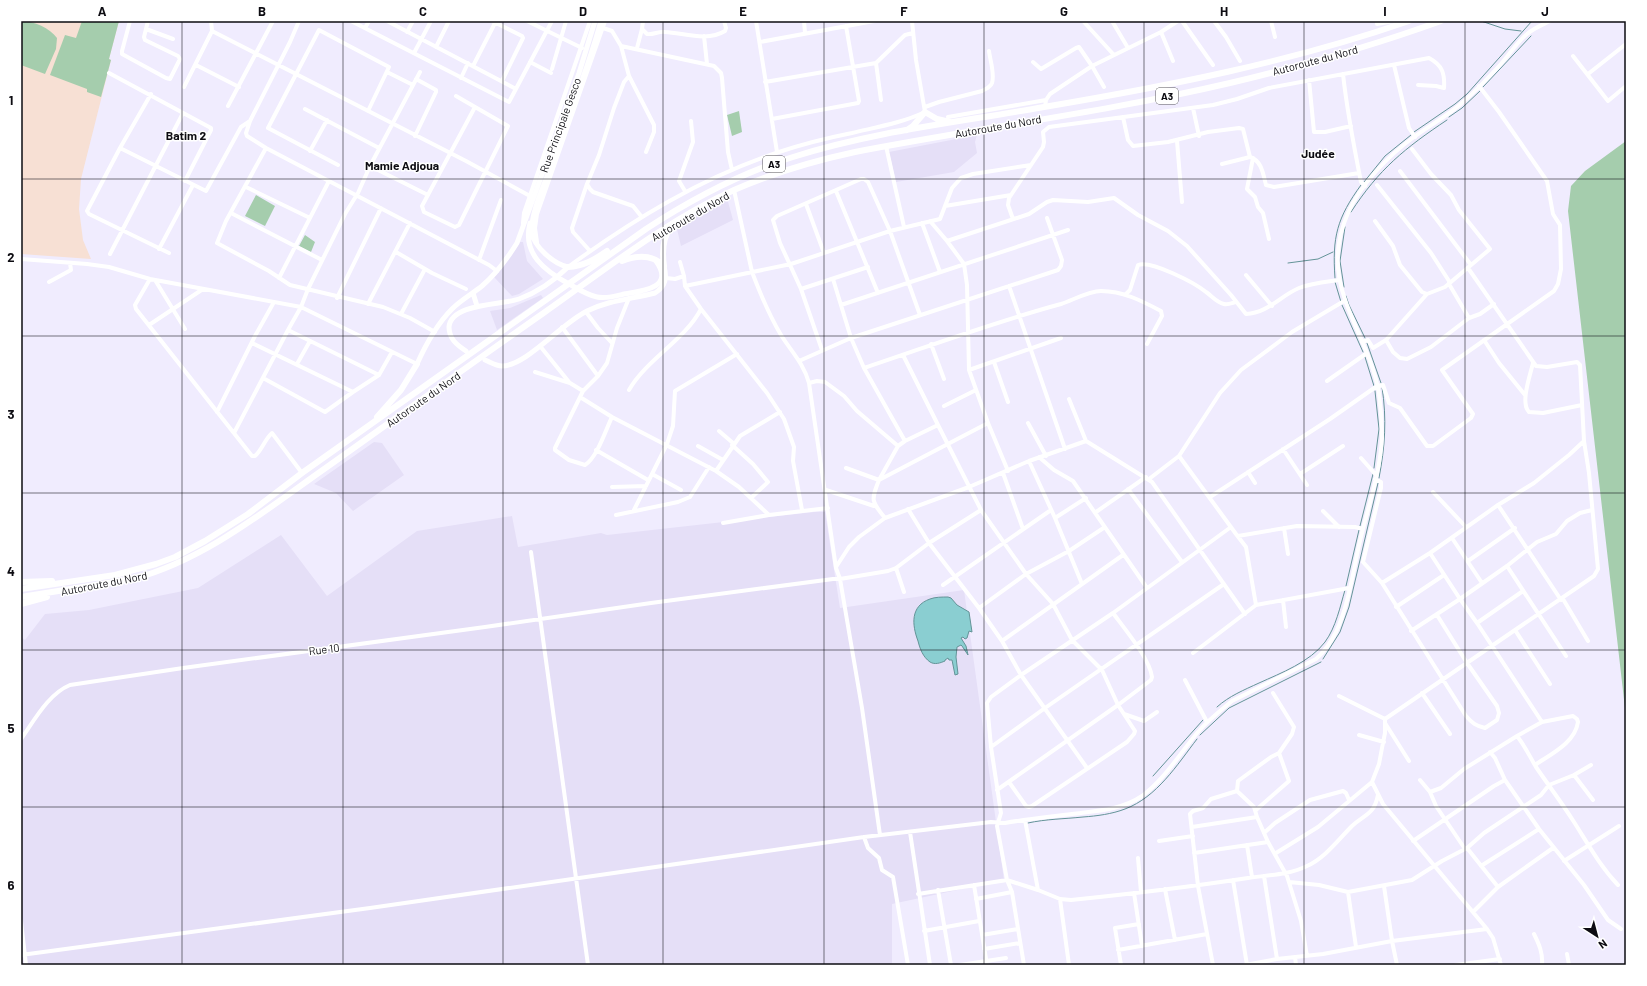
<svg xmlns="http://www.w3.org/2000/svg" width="1647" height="986" viewBox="0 0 1647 986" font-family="Barlow,sans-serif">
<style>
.built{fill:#e5dff7}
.medical{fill:#f7e0d4}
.green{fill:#a5cdad}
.water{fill:#8aced1;stroke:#649498}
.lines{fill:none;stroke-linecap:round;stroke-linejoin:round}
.stream{stroke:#649498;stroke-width:1}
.minor{stroke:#fff;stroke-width:4}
.major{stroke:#fff;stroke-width:5}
.highway{stroke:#fff;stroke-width:6}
.grid{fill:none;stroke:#0d0c12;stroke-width:1;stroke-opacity:0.55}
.labels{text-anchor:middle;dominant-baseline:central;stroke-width:3;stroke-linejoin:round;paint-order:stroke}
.shield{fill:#fff;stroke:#565559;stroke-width:1}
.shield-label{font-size:10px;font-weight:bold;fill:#0d0c12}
.street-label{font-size:11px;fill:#0d0c12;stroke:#fff}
.neighbourhood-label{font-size:12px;font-weight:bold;fill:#0d0c12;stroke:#fff}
.neatline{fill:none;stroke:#0d0c12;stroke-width:1.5}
.grid-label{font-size:13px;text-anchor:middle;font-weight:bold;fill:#0d0c12}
</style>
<rect width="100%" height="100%" fill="#f0ecfe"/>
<!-- built -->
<path class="built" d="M977,135L975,142L977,153L954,172L896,182L889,152Z
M727,198L733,220L681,246L676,225Z
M520,242H523L527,261L543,279L519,294L512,296L494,277Z
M541,295L543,298L497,330L490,311L510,308Z
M374,442L382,443L404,475L353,511L336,493L314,484Z
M814,512H825L840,608L964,590L1004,880L892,904V965H21V637L25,640L45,614L89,610L198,588L281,535L327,596L417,531L512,516L518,547L601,533L607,535Z"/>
<!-- medical -->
<path class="medical" d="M21,21H119L109,59L111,60L81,179L79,209L83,240L91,259L21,254Z"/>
<!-- green -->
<path class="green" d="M21,21C34,21 50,28 57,38L56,49L45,74L21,65Z
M82,21H119L109,59L111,60L101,97L87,92V89L50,75L65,35L76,38Z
M739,111L742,132L732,136L727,115Z
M1626,141V717L1568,211L1571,186L1585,171Z
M256,195L275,206L265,226L245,216Z
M305,235L315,242L311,252L299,246Z"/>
<!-- water -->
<path class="water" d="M948,597L951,598L957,605L969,612L972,632L969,631L967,638L965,639L963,637L961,638L966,646L968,655L962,646L961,645L957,647L956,657L958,674L955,675L952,660H949L948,658L945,660V661C940,663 935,665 930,662C923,657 920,649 918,641C912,625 910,606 930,599C935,597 942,597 948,597Z"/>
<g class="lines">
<!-- stream -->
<path class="stream" d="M1481,21L1505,29L1521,31
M1483,87L1531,36
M1449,117L1462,108L1480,91
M1414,132L1455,104L1467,94L1532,21
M1364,182L1385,156L1411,135
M1351,212C1379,169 1405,148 1447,120
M1288,263L1318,259L1333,252
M1335,278C1332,237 1337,218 1361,185
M1335,282L1341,302
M1344,287L1340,261L1345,227
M1346,296L1349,305L1365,338
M1342,305L1363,352
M1367,343L1381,383
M1365,357L1374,386
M1374,468L1379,429L1375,391
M1379,478C1385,447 1387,419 1382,387
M1360,526L1373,474
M1346,586L1359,530
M1323,659L1340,632L1349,607L1378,483
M1217,707C1229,696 1244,690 1259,683C1281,673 1310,662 1325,642C1336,627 1340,607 1345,590
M1200,735L1229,708L1321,662
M1153,776L1203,720
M1028,823C1046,819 1064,819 1083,817C1097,816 1112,814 1125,809C1157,797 1177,765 1197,739"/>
<!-- minor -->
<path class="minor" d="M130,21L122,51V54L166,78L170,79L180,59L178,56L145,40L144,37L148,21
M211,21L212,31L466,161L530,196
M299,21L290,42L250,121L246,133L247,136L266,148L489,265L497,271
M351,21L509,102L552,21
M387,21L516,89
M492,21L522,36L523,38L503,79
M527,21L582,48
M643,21L642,29L647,34C653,35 659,31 665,32C684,33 707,42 725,31L726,28L724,21
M756,21L777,152
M804,21L805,33
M1083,21L1114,55
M1112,21L1128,48
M1182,21L1213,65
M1214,21L1226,37L1240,61
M1271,21L1275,37
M1377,21V24L1394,21
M365,28L369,21
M603,28L612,31L621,46L629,76L654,125V132L646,152
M146,29L173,39
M407,32L413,21
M1161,32L1173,61
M704,36L707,64
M760,42L874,21
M621,46L714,66L721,73L722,78L728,152L732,170
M436,47L449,21
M637,48L642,29
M414,53L431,21
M1573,56L1608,101L1626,86
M530,62L551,73
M1033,62L1041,69L1076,48L1079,47L1092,66L1104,87
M876,63L881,100
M196,65L239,87
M1394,65L1409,128L1415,137
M473,66L495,23
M552,69L566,21
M387,72L413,85
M109,73L211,128V130L185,181
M1343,74C1347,111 1354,147 1361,182L1365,186
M1588,74L1626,44
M461,78L468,63
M1309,80L1314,132H1325L1351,126
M765,82L876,63L905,35L913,33
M184,87L212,31
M151,94L120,148L87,211L89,214L169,253
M456,96L508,126L459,225L455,227L424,212L422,206L475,107
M228,106L273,21
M925,107L939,102L982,91C985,89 990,88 992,83C995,74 990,60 989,51
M1045,107L1046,100L1050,94L1092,66L1161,32L1178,21
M1193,108L1199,136
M305,109L379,148
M948,117L1046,100
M1123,117L1128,140L1133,146L1168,142L1208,132L1239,128L1243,129L1250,157
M772,119L858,103L859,101L846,26
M415,136L436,92V90L416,79
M1177,141L1182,202
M886,146L904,227
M120,148L206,191L241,127L250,121
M266,148L226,221L217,243L269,271L290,285L383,307L410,318L435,332
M310,151L327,120
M1253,158L1247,189L1255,197L1258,207L1263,213L1269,239
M1222,164L1250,157C1262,161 1263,174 1266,185L1274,187L1359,173
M338,165L268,128L319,30L389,67L368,111
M370,166L428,195
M1400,171L1471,265
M587,184L590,189L593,192L633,206L641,216
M1377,185L1431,253L1449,281V284L1469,318
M246,187L310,218
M734,190L752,272C760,293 769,315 781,335C791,351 804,364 809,383L817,381L825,382L844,396L857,411L898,446L905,441L938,425L903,355
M685,191L679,181L693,142L691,121
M836,191L878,293
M806,204L824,253
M945,206L1011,195
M231,213L322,260
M1013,219L1008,205L1009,198L1043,147L1044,142L1043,132L1049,127L1213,105L1237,99L1269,88L1429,58C1442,65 1445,73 1444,88L1436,86L1418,85
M930,221L947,241L964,264L967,285L969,370L988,423L1008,471
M1375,221L1393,246L1400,265L1422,292L1427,294L1445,287L1490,249L1459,210L1451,195L1431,174L1412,149
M523,223L524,213L590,21
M922,223L940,272
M947,241L1029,214L1047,202L1053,200L1088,202L1114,198L1138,215L1168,231L1187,246L1231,295L1246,314C1268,313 1280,296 1299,288C1312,283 1325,282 1339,280
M537,242L535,228L537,214L605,21
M159,249L193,185
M590,251L573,232L572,228L587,184L599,155L614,108L624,82L629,76
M396,252L432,273L466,289
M110,254L183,113
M21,259L87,264L109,267L150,279L301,307L288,330
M479,260L501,200
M680,262L684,276
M568,267C634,219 701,178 779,152C803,144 827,138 852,133C877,127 902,123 925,112L916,60L912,21
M1246,275L1272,306
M279,278L329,181
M666,278L675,279L684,276L685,286L701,309L767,393L784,419L794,447L793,461L802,510
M150,279L135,305L136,309L252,456H255C262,450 265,439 272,433L302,473
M833,279L851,338L864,368L905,441
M155,280L185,329
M49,282L71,270L70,263
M685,286L791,264L890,231L940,219L952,188L961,178L973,174L1031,165
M1009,286L1065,449
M801,289L868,267
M1126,294L1130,290L1138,265C1151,260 1195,283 1206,292C1212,296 1216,302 1224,304C1228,305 1232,303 1236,302
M337,298L381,208
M368,304L410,223
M841,305L1068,230
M586,312L598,328L612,343
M401,314L425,269
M149,325L203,289
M562,327L598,376
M1386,340L1393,352L1400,358L1407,359L1431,347L1469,318L1480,314L1494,304
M1484,340L1499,363L1525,395
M1362,342L1368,340L1373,348L1386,340L1427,294
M252,343L353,392L325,412L263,378
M931,344L944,379
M540,346L569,382
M822,350L801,289L780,243L773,220L777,216L861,179H864L868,182L890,231L920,315
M799,361L851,338L1058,270L1061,266L1062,260L1047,218
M994,362L1008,402
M1533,363C1530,376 1520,403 1529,412L1543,413L1582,405
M297,364L310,341
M417,364L301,307L308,289L345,214L358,193L370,166L420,72
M864,368C930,346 994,322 1061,304C1073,300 1089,291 1101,291C1123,291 1142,301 1161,311L1162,316L1147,344
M969,370L1061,338
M535,372L570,383L583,391
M1327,381L1367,353
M809,383L836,568L840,579L862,708L880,835
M629,390C647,359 685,340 701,309
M353,392L379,375L392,352
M580,397L612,417L716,471L739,487L769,515
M1069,399L1086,441L1152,482L1245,614
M944,406L976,390
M217,412L255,336L274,302
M612,417C606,429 597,458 585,465L569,460L555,450V448L583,391L598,376L607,363L617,328L629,298
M1028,423L1046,456
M938,425L981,510L1026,574L1053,604L1072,640L1102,670L1118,705L1135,731L1134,734L1127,742L1032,806L1029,807L1026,806L1009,782
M719,431L733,443
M234,433L288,330L379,375
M732,445L753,464L768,482L751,498
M698,446L723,460
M1283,449L1307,485
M596,450L648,480
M1179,456L1236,534L1246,547L1256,605
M1039,457L1054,470L1073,481L1147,588
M1361,458L1376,475
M1029,461L1055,518L1082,584
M846,468L879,480L898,446
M716,471L740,436L780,412
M1248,472L1255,483
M1003,473L1023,529
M652,474L681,490
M1300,474L1343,446
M1149,479L1179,456L1220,393L1241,370L1292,332L1344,301
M1375,479L1381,482V488L1363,562L1382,583L1466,716C1472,723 1476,726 1485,728L1497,720L1499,713L1497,706L1467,663L1437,615
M612,487L646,486
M1128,489L1182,562
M826,490L874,506
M1433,492L1466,527
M1210,497L1330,419L1377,386L1383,385L1389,403L1400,408L1427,446H1433L1471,418L1473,414L1442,370L1554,291L1558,284L1561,269L1560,225L1553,214L1547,181L1499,112L1479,86
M1498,505L1561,600
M908,509L929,543L979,608L1002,641L1021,675L1087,768
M634,510L667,444L673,426L675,391L737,354
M1592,510L1580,513L1567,521L1556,534L1537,542L1507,566L1460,599L1477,623L1542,722L1517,736C1525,746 1530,757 1536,767C1549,786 1562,803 1574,822C1588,844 1600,866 1618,885
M1323,511L1339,527
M1096,512L1146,477
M616,515L678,502L690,497L709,467
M885,518C871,501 871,500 879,480L988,423
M1055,518L1086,498
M723,523L769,515L828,508
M1284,528L1288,554
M1238,536L1297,526L1355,527L1363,529
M1452,538L1482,583
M531,552L588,965
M1468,561L1515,528
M1507,566L1566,656
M836,567L849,547L859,537L885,518L969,487L1029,461L1086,441
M896,568L904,592
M1382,583L1430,553L1498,505L1534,483L1569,455L1584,441
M943,585L1051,510
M1563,599L1588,641
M1283,600L1286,627
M1396,607L1444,575
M979,608L1026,574L1069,551L1105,527
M1477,623L1523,591
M1515,630L1550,684
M1411,631L1460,599L1430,553
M1002,641L1123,555
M1193,653L1256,605L1349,588
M1185,680L1207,722
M1422,693L1450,734
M1339,696L1385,719
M1124,714L1144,721L1157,712
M1385,723L1409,761
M1359,735L1384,742
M21,739C34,721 48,694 70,685L183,668L485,627L651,603L833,579H840L888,571L896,568L929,543L981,510
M991,747L1045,708L1224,584
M1490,752L1495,758L1505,780
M1535,765C1551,754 1575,743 1578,722L1577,719L1573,716L1542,722
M1574,775L1593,800
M1420,780L1430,792L1436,806L1465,849
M1372,782L1383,804L1487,929L1493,938L1501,965
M997,790L1118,705L1151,680L1152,677C1150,659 1124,628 1113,613
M1430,792L1441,788L1464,769L1517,736
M1256,810L1289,781L1279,753
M1257,817L1254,807L1237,791L1238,781L1271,757L1279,753L1292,734L1294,727L1273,693
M1025,820L1038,890
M1192,827L1257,817L1268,842L1287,876L1301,921L1307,956
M910,832L930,965
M1264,833L1275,823L1310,800L1343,791L1346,793L1349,800
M864,837L868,848L879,858L882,870L893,877L908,965
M1159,841L1193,836
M1413,841L1494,786L1505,780L1539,829L1584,885L1608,920L1621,929
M1247,845L1252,877
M1467,848L1498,887L1553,848
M1194,853L1268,842
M1276,853L1318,827L1372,782L1379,764L1382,748L1385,733V719L1594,576L1598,569L1589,473L1584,441L1580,365L1577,362L1547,367L1536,366L1468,268
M1138,858L1141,892
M1564,861L1619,826
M1481,866L1539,829
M1264,876L1277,959
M1233,880L1247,965
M1289,882L1319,885L1348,892L1412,880L1442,861L1467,848L1484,833L1541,795L1549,785L1574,775L1591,765
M974,885L987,965
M1384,886L1392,941L1397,965
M1165,889L1175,940
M938,890L951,965
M1348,892L1356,947
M1134,893L1142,946
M918,894L1007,880L1038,890L1060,899L1071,900C1130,894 1189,887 1248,878C1268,875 1289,875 1307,866C1325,858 1338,840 1352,826C1365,814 1374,815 1378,795
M976,899L1012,892
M1060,899L1069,965
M1473,912L1498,887
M21,921L26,965
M924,931L979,921
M1534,934C1539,944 1543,953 1542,965
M982,935L1018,929
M984,949L1020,943
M1118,950L1207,934
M1567,954L1569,965
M21,955L370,908L864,837L991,822L1005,823C1027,819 1049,817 1072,814C1095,811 1122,810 1142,796C1165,779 1180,753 1198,732C1208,720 1220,711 1232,701L1316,659C1325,651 1331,642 1336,632C1349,604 1353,571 1360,541C1368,507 1380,473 1382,438C1382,423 1381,408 1379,393C1367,327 1316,285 1348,213C1360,185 1389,155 1414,137C1430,125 1448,116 1463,102C1476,91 1488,78 1500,65C1509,55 1517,42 1527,34C1534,28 1542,25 1550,21
M1295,957L1296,965
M960,965L1006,958
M1024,965L1012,892L1007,880L997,826L1001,813L991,747L987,703L991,697L1021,675L1113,613L1231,527
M1121,965L1115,928L1139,924
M1213,965L1198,886L1190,814L1193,811L1203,808L1211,799L1237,791
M1245,965L1277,959L1323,954L1392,941L1487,929
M1456,965L1500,959"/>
<!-- major -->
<path class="major" d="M530,223C522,254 545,271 569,284C578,289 587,295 597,297C606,299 616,296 624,294C643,291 675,288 656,261
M568,267C554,264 534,247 532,233C530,216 542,190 548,174C566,123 587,73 601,21
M473,293L477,306
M466,351C457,345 449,339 449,327C451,303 502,305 519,299C538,292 554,281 568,267
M485,360C490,362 496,366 502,366C526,366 562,323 587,311C609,300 632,299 655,293C666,286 667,278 664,266
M417,364C426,344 437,324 452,309C461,300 472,294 482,286C496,274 507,259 517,243L579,73L595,21"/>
<!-- highway -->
<path class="highway" d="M907,130L913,126L925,112L937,119L950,122
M622,261C637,255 652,254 664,266
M664,266C662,252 662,238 671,227
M568,267C584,266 594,260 607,251
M377,417L401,390L417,364
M21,582L52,581
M21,589L115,575L156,564L175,557L205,541L248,514L302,473L646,229C692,199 741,173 793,157C874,131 961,122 1044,107C1168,86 1291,62 1409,21
M21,597L133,579C205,560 267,509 327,467C399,416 472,363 545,312C606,269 666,221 734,190C773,173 813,161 855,152C979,128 1106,112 1230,83C1301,66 1372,46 1441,21
M21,604L47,597"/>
</g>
<!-- grid -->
<path class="grid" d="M182,21V965M343,21V965M503,21V965M663,21V965M824,21V965M984,21V965M1144,21V965M1304,21V965M1465,21V965M21,179H1626M21,336H1626M21,493H1626M21,650H1626M21,807H1626"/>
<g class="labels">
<!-- shield labels -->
<g class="shield">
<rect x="1156" y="88" width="22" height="16" rx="3"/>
<rect x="763" y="156" width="22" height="16" rx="3"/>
</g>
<g class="shield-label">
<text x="1167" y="96">A3</text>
<text x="774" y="164">A3</text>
</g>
<!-- street labels -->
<g class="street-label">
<text transform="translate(1315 60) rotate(-15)">Autoroute du Nord</text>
<text transform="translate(560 125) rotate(-70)">Rue Principale Gesco</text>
<text transform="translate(998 126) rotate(-10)">Autoroute du Nord</text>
<text transform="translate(690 216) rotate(-30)">Autoroute du Nord</text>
<text transform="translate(423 399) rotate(-35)">Autoroute du Nord</text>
<text transform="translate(104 583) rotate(-11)">Autoroute du Nord</text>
<text transform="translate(324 649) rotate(-7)">Rue 10</text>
</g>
<!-- neighbourhood labels -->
<g class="neighbourhood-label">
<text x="186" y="135">Batim 2</text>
<text x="1318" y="153">Judée</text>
<text x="402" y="165">Mamie Adjoua</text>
</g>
</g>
<!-- border -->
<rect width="1647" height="986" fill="none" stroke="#ffffff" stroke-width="44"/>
<!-- north arrow -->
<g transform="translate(1597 936) rotate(144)" stroke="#ffffff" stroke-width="3" paint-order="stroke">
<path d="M0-3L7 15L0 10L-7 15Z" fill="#0d0c12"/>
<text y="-6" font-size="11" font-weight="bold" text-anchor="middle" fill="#0d0c12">N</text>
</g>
<rect x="22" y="22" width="1603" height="942" class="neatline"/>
<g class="grid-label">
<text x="102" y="16">A</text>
<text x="262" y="16">B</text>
<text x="423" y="16">C</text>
<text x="583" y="16">D</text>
<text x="743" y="16">E</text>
<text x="904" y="16">F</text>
<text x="1064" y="16">G</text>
<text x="1224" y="16">H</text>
<text x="1385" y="16">I</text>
<text x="1545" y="16">J</text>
<text x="11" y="105">1</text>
<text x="11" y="262">2</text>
<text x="11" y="419">3</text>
<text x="11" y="576">4</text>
<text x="11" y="733">5</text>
<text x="11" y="890">6</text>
</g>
</svg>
